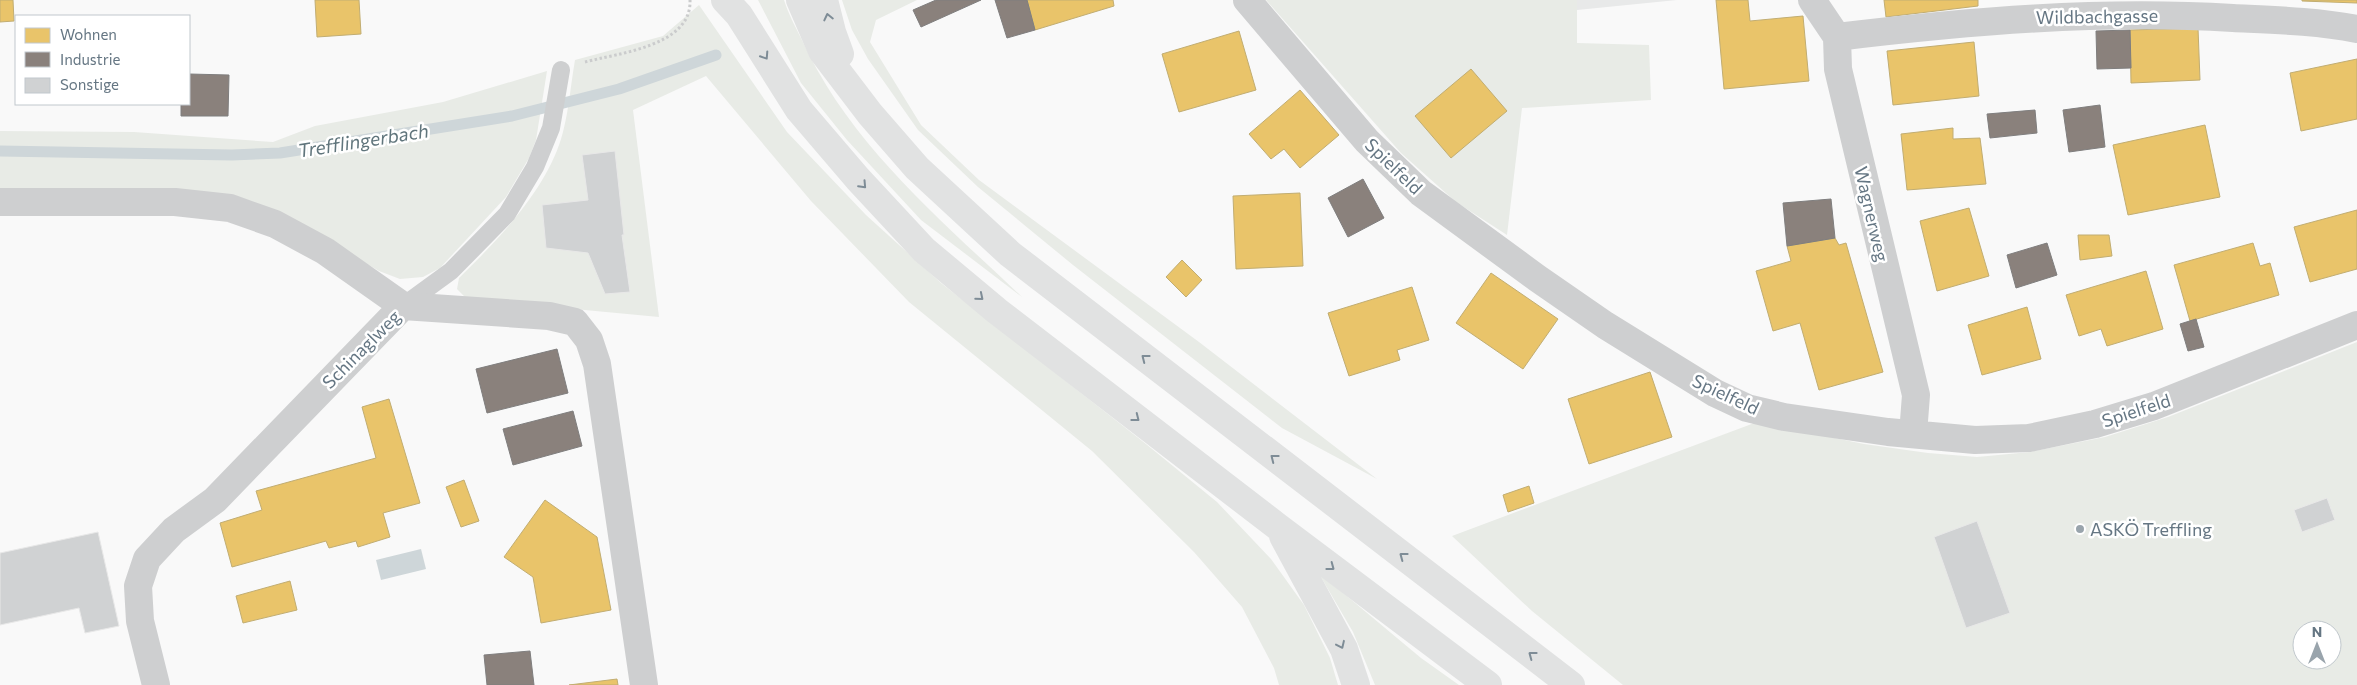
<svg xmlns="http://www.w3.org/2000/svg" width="2357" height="685" viewBox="0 0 2357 685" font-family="Commissioner,sans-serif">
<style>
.built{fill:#e8e9e9}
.green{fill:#e8ebe6;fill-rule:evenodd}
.water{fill:#ced6d9}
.homes{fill:#e9c46a;stroke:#c1ad72}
.industry{fill:#8a817c;stroke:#7f7e7e}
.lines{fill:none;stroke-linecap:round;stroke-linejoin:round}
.stream{stroke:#ced6d9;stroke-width:11}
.building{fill:#d0d2d3;stroke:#e8e8e8}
.path{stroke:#cbcccd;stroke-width:3;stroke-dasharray:2.5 2.5;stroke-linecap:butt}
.lane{stroke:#cecfd0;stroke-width:18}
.street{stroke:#cecfd0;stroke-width:28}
.highway{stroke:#e1e2e2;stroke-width:28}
.oneway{stroke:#7e8c96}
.poi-dot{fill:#99a4ac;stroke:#fff;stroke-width:2}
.labels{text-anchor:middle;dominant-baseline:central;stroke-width:5;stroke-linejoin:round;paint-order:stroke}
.street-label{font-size:18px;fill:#657683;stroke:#fff}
.poi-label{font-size:18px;fill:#657683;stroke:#fff;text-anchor:start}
.water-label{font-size:19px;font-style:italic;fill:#60757c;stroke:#fff}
</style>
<rect width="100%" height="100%" fill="#f9f9f9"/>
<!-- built -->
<path class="built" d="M1577,0H1677L1577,10Z"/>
<!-- green -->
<path class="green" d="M758,0H784C788,13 795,26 801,38C849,144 940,219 1022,297L921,220L847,140L801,83Z
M842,0H917L876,20L870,42L921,125L979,180L1199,342L1377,479L1282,428L1073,265L978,187L918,130L868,59L852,30Z
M1266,0H1577V43L1649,45L1651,100L1522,108L1507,235L1456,202L1401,153Z
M699,5L787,132L866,215L941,283L1146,444L1217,502L1271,559L1304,605L1330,658L1338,685H1279L1274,668L1242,607L1194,552L1092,451L909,302L811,201L706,76L633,110L659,317L467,299L457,289L459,278C499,239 549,187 563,132C569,109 571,83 575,60L663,36Z
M547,71L536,140L529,158L506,197L440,268L423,277L400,279L379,271L292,220L0,191V131L134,132L273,142L315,126L443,102Z
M2357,342V685H1623L1532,611L1452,536L1757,422L1864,444L1928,453L1977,457L2030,452L2105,437L2168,417ZM2302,630H2332V660H2302Z
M1318,572L1421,658L1459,685H1375L1353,632Z"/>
<!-- water -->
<path class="water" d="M421,549L426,569L381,580L376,560Z"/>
<!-- homes -->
<path class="homes" d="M0,0H13L14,21L0,22Z
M315,0H359L361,34L317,37Z
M1027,0H1113L1114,6L1035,30Z
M1716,0H1748L1750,21L1803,16L1809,81L1724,89Z
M1884,0H1978V6L1886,17Z
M2302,0H2357V3L2302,1Z
M2198,28L2200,80L2131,83L2130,30Z
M1239,31L1256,90L1179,112L1162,54Z
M1974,42L1979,96L1893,105L1887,51Z
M2357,59V119L2301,131L2290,73Z
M1471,69L1507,111L1451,158L1415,116Z
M1300,90L1339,135L1300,168L1284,149L1271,159L1249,134Z
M2205,125L2220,197L2128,215L2113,145Z
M1953,128V139L1980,138L1986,184L1907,190L1901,134Z
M1300,193L1303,266L1236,269L1233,196Z
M1969,208L1989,276L1937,291L1920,221Z
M2357,210V269L2310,282L2294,227Z
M2078,235H2109L2112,256L2080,260Z
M1835,238L1839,245L1846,243L1883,372L1819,390L1800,323L1773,331L1756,271L1791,261L1787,246Z
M2253,243L2260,266L2270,263L2279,295L2190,321L2174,265Z
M1182,260L1202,280L1186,297L1166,277Z
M2146,271L2163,329L2107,346L2101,329L2079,336L2066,295Z
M1491,273L1558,319L1523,369L1456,323Z
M1412,287L1429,340L1397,350L1400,360L1349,376L1328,313Z
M2027,307L2041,359L1982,375L1968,325Z
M1650,372L1672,437L1589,464L1568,399Z
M389,399L420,503L383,513L390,537L358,547L356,541L329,548L326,541L232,567L220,523L262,510L256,491L376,458L362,407Z
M464,480L479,521L461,527L446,487Z
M1529,486L1534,503L1508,512L1503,495Z
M545,500L597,537L611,610L541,623L533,577L504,557Z
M290,581L297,610L243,623L236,596Z
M617,679L618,685H569Z"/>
<!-- industry -->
<path class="industry" d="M936,0H981L921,27L913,10Z
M995,0H1027L1035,30L1007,38Z
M2130,30L2131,68L2097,69L2096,31Z
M189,74L229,75L228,116H181V104H189Z
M2100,105L2105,147L2069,152L2063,110Z
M2035,110L2037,133L1990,138L1987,114Z
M1363,179L1384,218L1348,237L1328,198Z
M1831,199L1835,238L1787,246L1783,203Z
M2047,243L2057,275L2016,288L2007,255Z
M2196,319L2204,347L2188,351L2180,324Z
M557,349L568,393L487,413L476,369Z
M573,411L582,446L513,465L503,429Z
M530,651L534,685H487L484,655Z"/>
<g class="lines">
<!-- stream -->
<path class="stream" d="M0,151L232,155L280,153L512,116L619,89L716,55"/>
</g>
<!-- building -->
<path class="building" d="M615,151L624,235H622L630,292L605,294L588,253L546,248L542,205L588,200L582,155Z
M2327,498L2335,520L2302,532L2294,510Z
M1977,521L2010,613L1966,628L1934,537Z
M98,532L119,626L85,633L79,608L0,625V553Z"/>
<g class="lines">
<!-- path -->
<path class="path" d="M585,62C619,53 692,46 690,0"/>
<!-- lane -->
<path class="lane" d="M403,306L451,271L507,214L535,167L551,128L561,70"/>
<!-- street -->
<path class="street" d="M1247,0L1367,141L1421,193L1537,278L1605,325L1715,393L1747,408L1784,417L1888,432L1975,440L2029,438L2095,424L2154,406L2357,325
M1812,0L1837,37L1838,69L1916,395L1913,434
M1837,37C1970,21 2099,10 2233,18C2274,20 2316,21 2357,29
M0,202H175L230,208L275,224L325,251L403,306L215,500L174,530L147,559L138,586L140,621L156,685
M403,306L549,316L575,322L589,340L597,364L644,685"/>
<!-- highway -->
<path class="highway" d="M725,0L739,15L799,110L858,179L924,250L997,311L1278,527L1488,685
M800,0L822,51L870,114L917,168L1010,254L1571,685
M824,0L832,32L840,54
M1283,536L1344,649L1356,685"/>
</g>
<!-- one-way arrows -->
<defs><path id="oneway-chevron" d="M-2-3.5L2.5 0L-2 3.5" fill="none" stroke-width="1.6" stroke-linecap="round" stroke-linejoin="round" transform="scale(1.25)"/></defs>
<g class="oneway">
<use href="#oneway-chevron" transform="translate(828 17) rotate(-103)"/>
<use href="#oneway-chevron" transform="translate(765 56) rotate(57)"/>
<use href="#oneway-chevron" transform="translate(863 185) rotate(47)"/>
<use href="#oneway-chevron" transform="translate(980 297) rotate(40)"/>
<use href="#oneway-chevron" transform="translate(1145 358) rotate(-142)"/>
<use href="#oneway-chevron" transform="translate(1136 418) rotate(38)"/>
<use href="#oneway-chevron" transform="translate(1274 458) rotate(-142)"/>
<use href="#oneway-chevron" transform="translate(1403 556) rotate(-143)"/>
<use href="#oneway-chevron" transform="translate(1331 567) rotate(37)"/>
<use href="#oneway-chevron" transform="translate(1341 645) rotate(65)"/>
<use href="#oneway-chevron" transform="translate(1532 655) rotate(-143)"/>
</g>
<!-- markers -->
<circle class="poi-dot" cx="2080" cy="529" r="5"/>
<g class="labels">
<!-- street labels -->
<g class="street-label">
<text transform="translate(2097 16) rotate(-1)">Wildbachgasse</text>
<text transform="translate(1394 166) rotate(44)">Spielfeld</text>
<text transform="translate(1872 214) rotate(77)">Wagnerweg</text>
<text transform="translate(361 349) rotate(-45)">Schinaglweg</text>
<text transform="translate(1726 394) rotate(25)">Spielfeld</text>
<text transform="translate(2136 410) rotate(-18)">Spielfeld</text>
</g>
<!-- poi labels -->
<g class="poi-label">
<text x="2090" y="529">ASKÖ Treffling</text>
</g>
<!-- water labels -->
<g class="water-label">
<text transform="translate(363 140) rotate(-9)">Trefflingerbach</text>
</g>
</g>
<!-- legend -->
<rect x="15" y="15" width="175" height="90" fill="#ffffff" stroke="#c1c8cd"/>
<rect x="25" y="28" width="25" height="15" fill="#e9c46a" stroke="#c1c8cd"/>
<text x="60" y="40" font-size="15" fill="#657683">Wohnen</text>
<rect x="25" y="52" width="25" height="15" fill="#8a817c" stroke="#c1c8cd"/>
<text x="60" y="65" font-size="15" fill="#657683">Industrie</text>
<rect x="25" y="78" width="25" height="15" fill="#d0d2d3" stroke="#c1c8cd"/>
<text x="60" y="90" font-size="15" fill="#657683">Sonstige</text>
<!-- north arrow -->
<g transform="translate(2317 645)"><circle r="24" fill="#ffffff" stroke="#c1c8cd"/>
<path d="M0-4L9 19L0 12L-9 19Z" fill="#99a4ac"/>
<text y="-8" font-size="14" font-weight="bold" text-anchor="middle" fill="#657683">N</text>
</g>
</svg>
